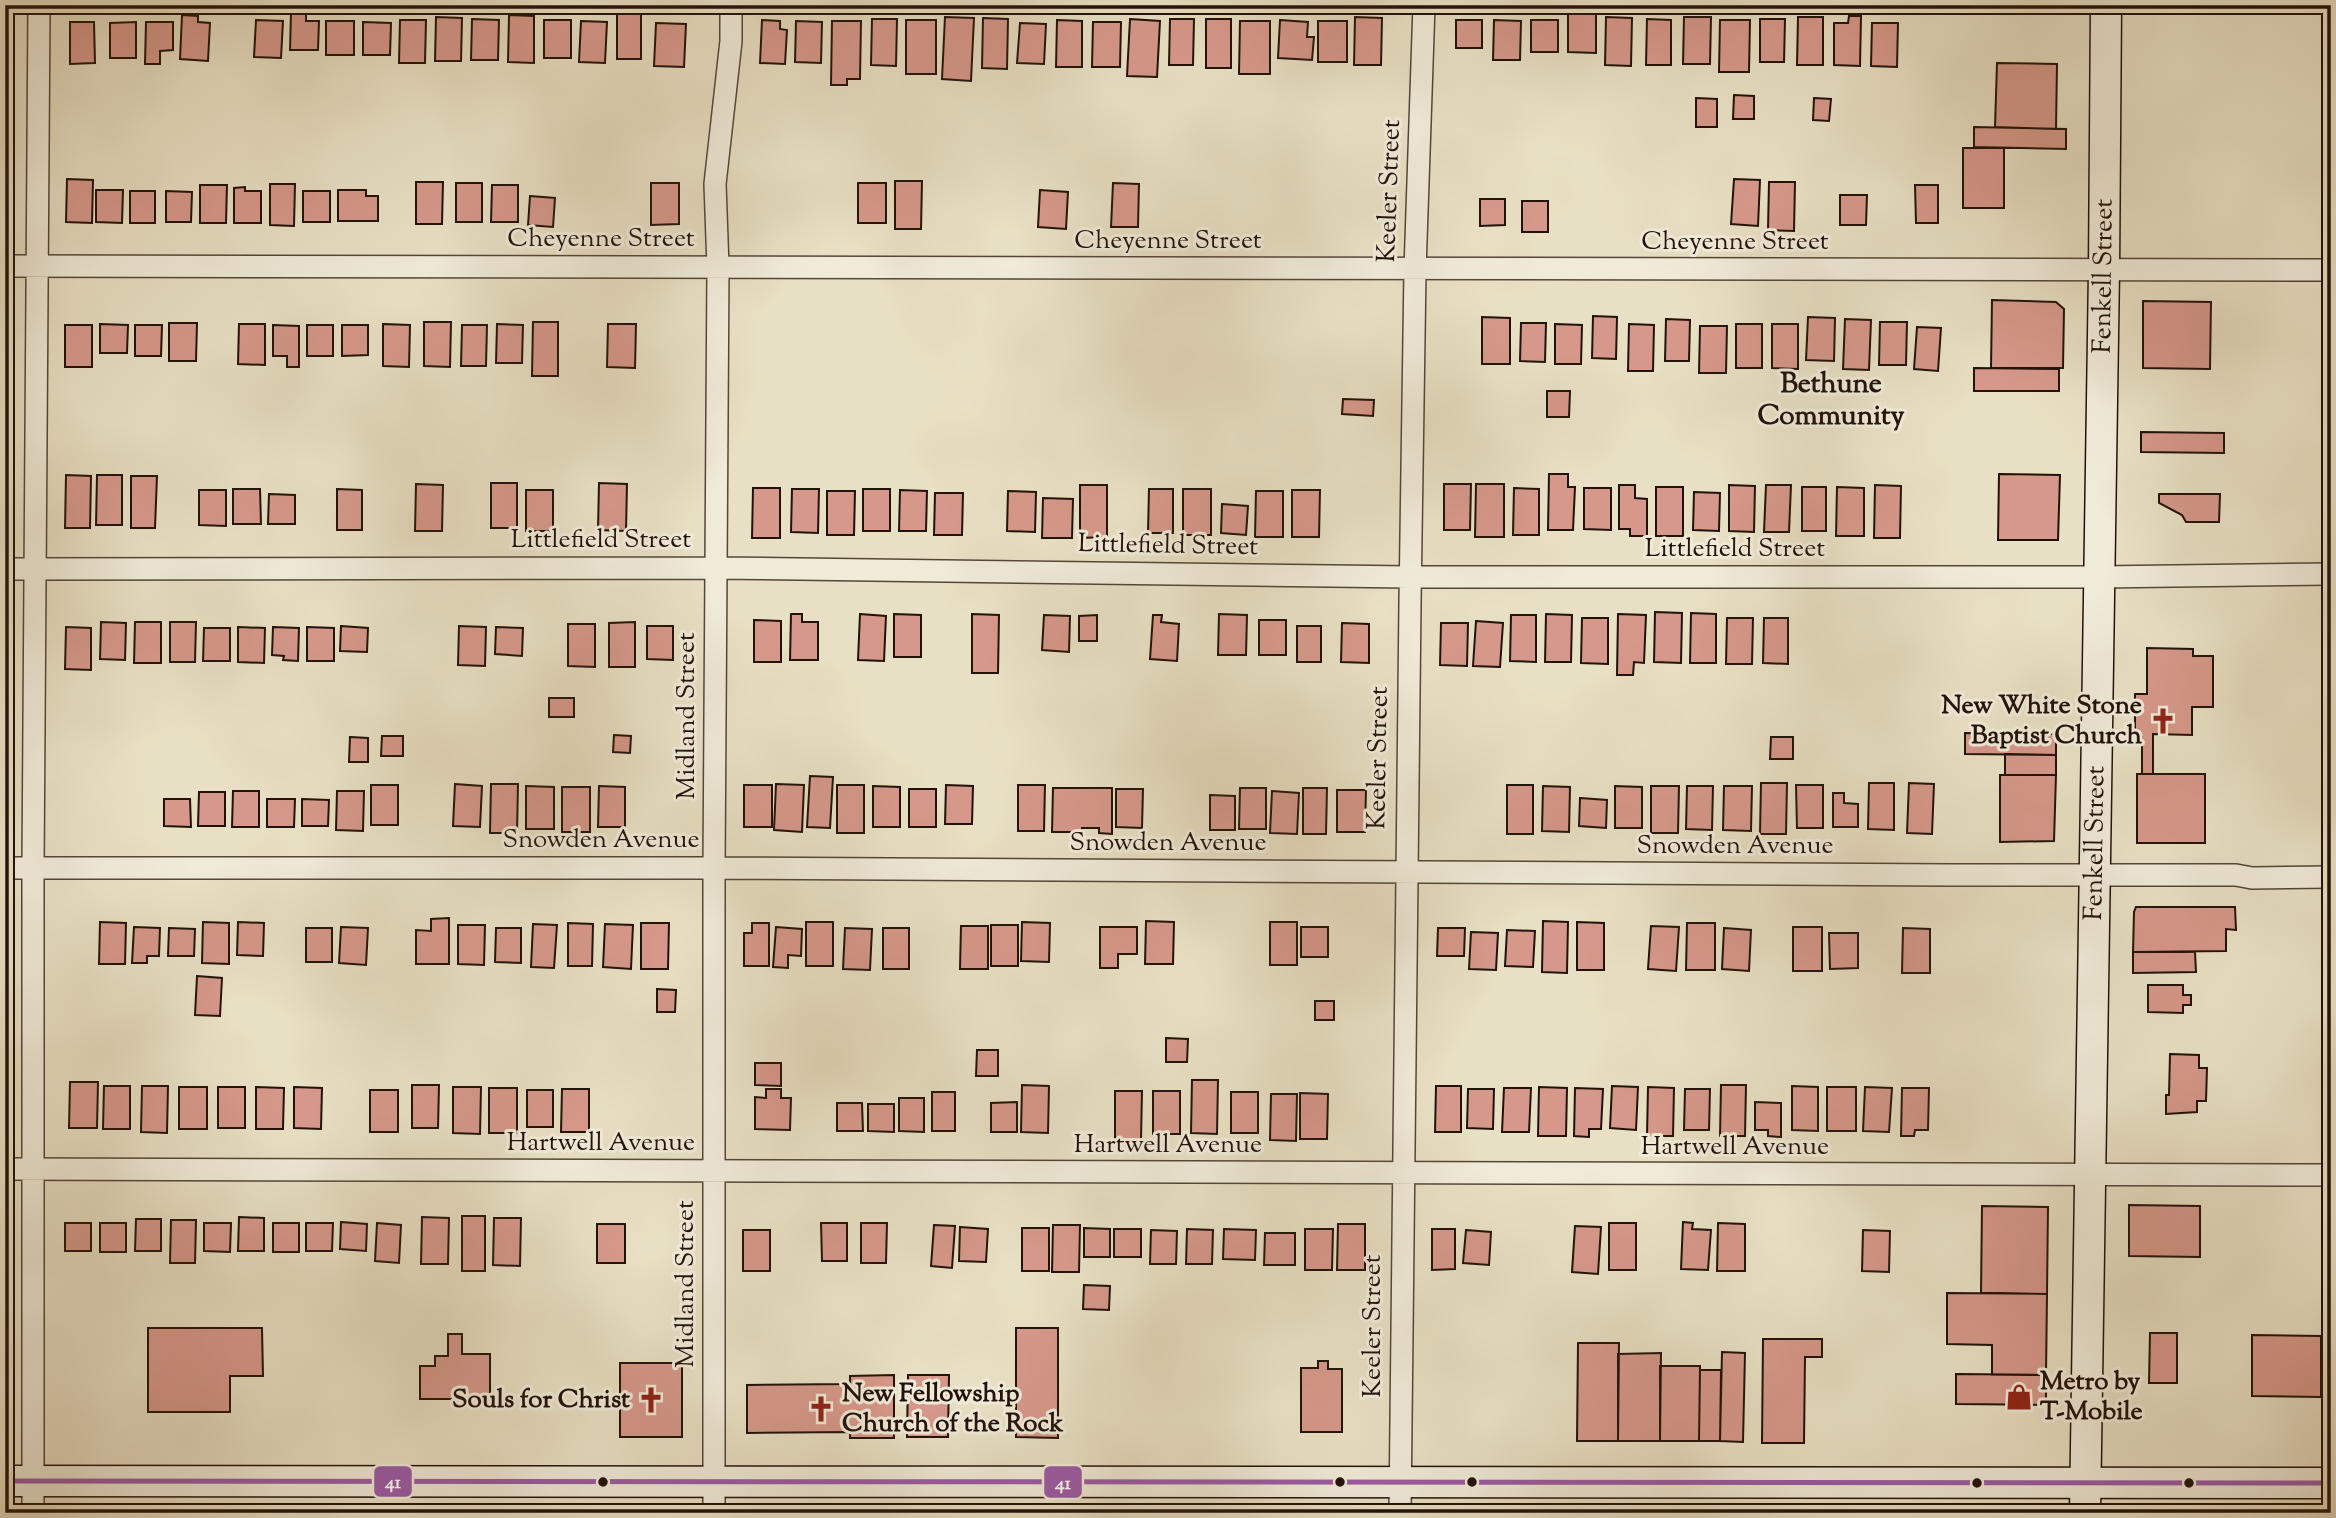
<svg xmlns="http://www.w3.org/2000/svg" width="2336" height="1518" viewBox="0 0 2336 1518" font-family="'Sorts Mill Goudy',serif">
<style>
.building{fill:#d6988a;stroke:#22120a;stroke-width:2}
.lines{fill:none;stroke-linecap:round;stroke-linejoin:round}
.street-casing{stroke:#544638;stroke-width:24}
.secondary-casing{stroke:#22120a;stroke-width:33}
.street{stroke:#f0ebd9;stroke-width:21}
.secondary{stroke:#f0ebd9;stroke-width:30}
.bus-1-casing{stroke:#f0ebd9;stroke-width:10}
.bus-1{stroke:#9b5ba5;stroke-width:5}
.bus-dot{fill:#22120a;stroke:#f0ebd9;stroke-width:2.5}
.labels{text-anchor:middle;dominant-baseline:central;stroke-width:6;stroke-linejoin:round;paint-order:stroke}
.street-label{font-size:26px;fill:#22120a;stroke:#f0ebd9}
.poi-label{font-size:26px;font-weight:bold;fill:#22120a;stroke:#f0ebd9;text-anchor:end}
.neighbourhood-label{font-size:28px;font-weight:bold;fill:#22120a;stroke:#f0ebd9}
.line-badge{stroke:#f0ebd9;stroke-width:2.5}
.badge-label{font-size:19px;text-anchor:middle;font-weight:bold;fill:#fff}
</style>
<rect width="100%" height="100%" fill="#e8e0c4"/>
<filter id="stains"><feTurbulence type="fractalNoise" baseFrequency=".00286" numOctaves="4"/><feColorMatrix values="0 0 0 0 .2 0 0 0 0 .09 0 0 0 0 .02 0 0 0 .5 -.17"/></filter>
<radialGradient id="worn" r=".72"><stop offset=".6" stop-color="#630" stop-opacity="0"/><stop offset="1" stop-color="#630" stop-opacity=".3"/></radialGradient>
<!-- building -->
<path class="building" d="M291,12L306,13V21H319L318,50H290Z
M1568,12H1596V53L1568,52Z
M617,13H641V59H617Z
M182,15L198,16V22L210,23L208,61L180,59Z
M509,15L534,16V63L508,62Z
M1849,16H1861L1860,66L1834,65V23H1848Z
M436,17L462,18L461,61H435Z
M945,17L974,18L971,81L942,79Z
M1355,17L1382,18L1381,65H1354Z
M1606,17L1632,18L1631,66L1605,65Z
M1684,17H1711L1710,64H1683Z
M1798,17H1823V65H1797Z
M983,18L1008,19L1007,69L982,68Z
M472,19L499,20L498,60H471Z
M872,19H897L896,66L871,65Z
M1130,19L1160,21L1157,77L1127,76Z
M1170,19H1194L1193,65H1169Z
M1206,19H1231V68H1206Z
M1647,19L1671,20V65H1646Z
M1760,19H1785L1784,62H1760Z
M256,20L283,21L281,58L254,57Z
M400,20H426L425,63H399Z
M544,20H571V58H544Z
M762,20L780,21V29L787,30L785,64L760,63Z
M906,20H936V74H906Z
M1057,20L1082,21V67H1056Z
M1280,20L1308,22L1307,37H1314L1312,60L1278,58Z
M1456,20H1482V48H1456Z
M1494,20L1521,21L1520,60H1493Z
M1531,20H1558V52H1531Z
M1720,20H1750L1749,72H1719Z
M326,21H354V55H326Z
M581,21L607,22L605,63L579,62Z
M796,21L822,22L821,63L795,62Z
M832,21H861L860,79H847V85H831Z
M1240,21H1270V74H1239Z
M1318,21H1347V62H1318Z
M70,22H94L95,63L70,64Z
M136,22V58H110V23Z
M146,22H173V50L160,51V64H145Z
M363,22L391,23L390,55H363Z
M1093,22H1121L1120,67H1092Z
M656,23L686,24L684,67L654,66Z
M1020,23L1046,24L1044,64L1017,63Z
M1872,23H1898L1897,67L1871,66Z
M1997,63L2057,64L2056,129L1995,127Z
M1734,95L1754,96V119H1733Z
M1696,98L1717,99V127H1696Z
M1814,98L1831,99L1829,121L1813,120Z
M1974,127L2066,129V149L1974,147Z
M1963,148H2004V208H1963Z
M67,179L93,180L92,223L66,222Z
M1734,179L1760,180L1758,226L1731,224Z
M895,181H922L921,229H895Z
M416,182H443L442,224H416Z
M1769,182H1795L1794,231L1768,230Z
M456,183H482V222H456Z
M651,183H679V224L651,225Z
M858,183H886V223H858Z
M1113,183L1139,184L1138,227H1111Z
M270,184H295L294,226L270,225Z
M200,185H227L226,223H200Z
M492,185H518V222H491Z
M1915,185H1938V223H1916Z
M245,187V191H261V223H234V188Z
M96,190H123L122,223L96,222Z
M338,190H366V196H378V221H338Z
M1040,190L1068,192L1066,229L1038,227Z
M130,191H155V223H130Z
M166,191L192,192L191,222H166Z
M303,191H330V222H303Z
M1840,195H1867L1866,225H1840Z
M530,196L555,198L553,227L528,225Z
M1480,199H1505V225L1480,226Z
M1522,201H1548V232H1522Z
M1992,300L2056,302L2064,309L2063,368H1991Z
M2143,301L2211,302L2210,369L2143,368Z
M1593,316L1617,317L1616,359L1592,358Z
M1482,317L1510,318V364H1482Z
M1808,317L1835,318L1834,361L1806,360Z
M1666,319L1690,320L1689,361H1665Z
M1845,319L1871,320L1869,370L1843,369Z
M424,322H451L450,367L424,366Z
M533,322H558V376H532Z
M1880,322H1907L1906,365H1879Z
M169,323H197L196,361H169Z
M1521,323H1546L1545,362L1520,361Z
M100,324L128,325L127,353H100Z
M239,324H265V365L238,364Z
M383,324L410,325L409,367L383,366Z
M497,324L523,325L522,363H496Z
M608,324H636L635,368L607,367Z
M1555,324L1582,325L1581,364H1555Z
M1629,324L1654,325L1653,371H1628Z
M1736,324H1762V368H1736Z
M1772,324H1798V369L1772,368Z
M65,325H92V367H65Z
M135,325H162L161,356H135Z
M273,325L299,326V367H287V356H273Z
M307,325H333V356H307Z
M342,325H368V355L342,356Z
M462,325H487L486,366H461Z
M1700,326H1727L1726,373H1699Z
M1917,327L1941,328L1938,371L1914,369Z
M1974,368L2059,369V391H1974Z
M1547,391H1570L1569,417H1547Z
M1343,399L1374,400L1373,416L1342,414Z
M2141,432L2224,433V453L2141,452Z
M1549,474H1568V487H1575L1573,530H1548Z
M1999,474L2060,475L2058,540H1998Z
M66,475L91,476L90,528H65Z
M97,475H122V525H96Z
M131,476H157L155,528H131Z
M491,483H517V528H491Z
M599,483L627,484L626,531L598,530Z
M416,484L443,485L442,531H415Z
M1444,484H1471L1470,530H1444Z
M1476,484H1504V537H1475Z
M1080,485H1107V537L1080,538Z
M1619,485H1635V498L1647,499V536H1630V529H1619Z
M1729,485L1755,486L1754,532L1729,531Z
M1766,485H1791L1789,532H1764Z
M1875,485L1901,486L1900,538H1874Z
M1656,487H1683V536H1656Z
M1802,487H1826V531H1802Z
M1837,487L1864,488V536H1836Z
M753,488H780V538H752Z
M1514,488L1539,489V535H1513Z
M1584,488H1611V530L1584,529Z
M233,489H260L261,524H233Z
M337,489L362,490V530H337Z
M792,489H819L818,533L791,532Z
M863,489H890V531H863Z
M1149,489H1173V533H1148Z
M1183,489H1211V535H1183Z
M199,490H226V526L199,525Z
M526,490H553V531H526Z
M900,490L927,491L926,531H899Z
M1292,490H1320L1319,537H1292Z
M827,491H855L854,535H827Z
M1008,491L1036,492L1035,532L1007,531Z
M1256,491H1283V537H1255Z
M1694,492L1720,493L1719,531L1693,530Z
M935,493H963L962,535H934Z
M269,494L295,495V524H268Z
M2159,494H2220L2219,522H2186L2182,515L2159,503Z
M1043,498L1073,499L1072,538H1042Z
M1222,504L1248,506L1246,535L1221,533Z
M1655,612L1682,613L1681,663L1654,662Z
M1691,613L1716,614V663H1690Z
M791,614H802V622H818V660H790Z
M860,614L886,616L884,661L858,660Z
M894,614L921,615V657H894Z
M972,614L999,615L998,673H972Z
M1219,614L1247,615L1246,655H1218Z
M1546,614L1572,615L1571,662H1545Z
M1618,614L1646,615L1644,663L1634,662L1633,675H1617Z
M1044,615L1070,616L1069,652L1042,650Z
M1097,615V641H1079V616Z
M1153,615H1162L1161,622L1179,624L1177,661L1150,659Z
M1511,615H1536V662L1510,661Z
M1582,618H1608V664L1581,663Z
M1727,618H1753L1752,664H1726Z
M1764,618H1788V664L1763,663Z
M754,620L781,621V662H754Z
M1259,620H1286V655H1259Z
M1476,621L1503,623L1500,667L1473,666Z
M101,622L126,623L125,660L100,659Z
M135,622H161V663H134Z
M170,622H196L195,662H170Z
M635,622V667H609V623Z
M1342,623L1369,624V663L1341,662Z
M1441,623H1468L1467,666L1440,665Z
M568,624H595V667L568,666Z
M341,626L368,628L367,652L340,651Z
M459,626L486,627L485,666L458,665Z
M647,626H673V660L647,659Z
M1297,626H1321V662H1297Z
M66,627L91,628V670L65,669Z
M238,627L265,628L264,663L238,662Z
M273,627L299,628L298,661L283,660L284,656L272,655Z
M307,627L334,628V661H307Z
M496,627L523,628L522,656L495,654Z
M204,628H230V661H203Z
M2147,648L2193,649V656H2213V707H2192V735L2153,734V774H2142V737H2135V694H2147Z
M549,698H574V717H549Z
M1965,733L2056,734V755L1965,754Z
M614,735L631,736L630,753L613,752Z
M382,736H403V756H381Z
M350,737L368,738V762H349Z
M1771,737H1793V759H1770Z
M2005,754L2056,755V775H2005Z
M2137,774H2205V843H2137Z
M2000,775H2056L2054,841L2000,842Z
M810,776L833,777L830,828L807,827Z
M1761,783H1787L1786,834H1760Z
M1869,783H1894V830L1868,829Z
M1909,783L1934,784L1932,834L1907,833Z
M455,784L482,786L480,827L453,826Z
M491,784H518L517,833H490Z
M776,784L804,785L802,832L774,830Z
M371,785H398V825H371Z
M744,785H772V827H744Z
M837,785H864V833H837Z
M946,785L973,786L972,824H945Z
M1018,785H1045L1044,831H1018Z
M1507,785H1533V834H1507Z
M1796,785H1823V828H1797Z
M526,786L554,787V829H526Z
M599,786L625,787V827H598Z
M873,786L900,787V827H873Z
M1543,786L1570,787L1569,832L1542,831Z
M1615,786L1642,787V828H1615Z
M1651,786H1679L1678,833H1651Z
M1687,786H1713L1712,830L1686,829Z
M1724,786H1752L1751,831L1723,830Z
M562,787H590V832H562Z
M1053,788H1112V834L1099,833V828H1082V832H1052Z
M1240,788H1266V829H1239Z
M1303,788H1327L1326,834H1303Z
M909,789H936V827H909Z
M1116,789H1143L1142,828L1116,827Z
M1337,790H1366L1365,832H1337Z
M233,791H259V827H232Z
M337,791H364L363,831L336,830Z
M1272,791L1299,793L1297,834L1270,833Z
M199,792H225V826H198Z
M1833,793H1844V803L1858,804V827H1833Z
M1210,795L1235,796V830H1210Z
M1580,798L1607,800L1606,828L1579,826Z
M164,799H190L191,827L164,826Z
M267,799H295L294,827H267Z
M302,799L329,800L328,826H302Z
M2136,907H2235L2236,930L2226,929V951L2133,952L2134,912Z
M449,918V964H416V930L431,931V919Z
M1146,921L1174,922L1173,964H1145Z
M1543,921L1568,922L1567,973L1542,972Z
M100,922L126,923L125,964H99Z
M203,922L229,923V964L202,963Z
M238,922L264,923L263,956L237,955Z
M806,922H833V966H806Z
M1022,922L1050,923L1049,962L1021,961Z
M1270,922H1297V965H1270Z
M1577,922L1604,923V970H1577Z
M568,923L593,924L592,966H568Z
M641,923H669L668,969H641Z
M752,923H769V966H744V933H752Z
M1687,923H1715V970H1686Z
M533,924L557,925L554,968L531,967Z
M605,924L633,925L631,969L603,967Z
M458,925H485L484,965L458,964Z
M991,925H1018V966H991Z
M961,926H988V969H960Z
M1651,926L1679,927L1676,971L1648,969Z
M134,927L160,928L159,956H147V963H132Z
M341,927L368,928L366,965L339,963Z
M776,927L802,929L801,956L788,955V968L773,967Z
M1100,927H1137V954H1118V968H1100Z
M1301,927H1328V957H1301Z
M1793,927H1822V971H1793Z
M169,928L195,929L194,956H168Z
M306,928H332V962H306Z
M496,928H521V963L495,962Z
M845,928L872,929L870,970L843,969Z
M883,928H909V969H883Z
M1438,928H1465L1464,956H1437Z
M1724,928L1751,930L1749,971L1722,969Z
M1903,928L1930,929V973H1902Z
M1507,930L1535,931L1533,967L1505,966Z
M1471,932L1498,933L1496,970L1469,969Z
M1829,933H1858V968L1830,969Z
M2133,952H2195L2196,972L2133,973Z
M197,976L222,978L220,1016L195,1015Z
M2148,985H2183V995H2191V1005H2183V1013L2148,1012Z
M657,989L676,990L675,1012H657Z
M1315,1001H1334V1020H1315Z
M1166,1038L1188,1039L1187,1062H1166Z
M977,1050H998V1076H976Z
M2170,1054L2199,1055V1068H2207L2206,1101H2197V1112L2166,1114V1095H2169Z
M755,1063H781V1086L755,1085Z
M1192,1080H1218L1217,1134L1191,1133Z
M70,1082H98L97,1128H69Z
M412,1085H439L438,1128H412Z
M1022,1085L1049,1086L1048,1133L1021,1132Z
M1721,1085H1746L1745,1136H1720Z
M104,1086H130V1129H103Z
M142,1086H168L167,1133L141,1132Z
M1436,1086H1461V1132H1435Z
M1612,1086L1638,1087L1636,1130L1610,1128Z
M1792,1086L1818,1087V1131L1792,1130Z
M179,1087H207V1129H179Z
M218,1087H245V1128H218Z
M256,1087L284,1088L283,1129H256Z
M294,1087L322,1088L321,1129L294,1128Z
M453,1087H481L480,1134L453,1133Z
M1539,1087L1567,1088L1566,1136H1538Z
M1648,1087L1674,1088L1673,1136H1647Z
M1827,1087H1856V1131H1827Z
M1865,1087L1892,1088L1889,1132L1863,1131Z
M489,1088H517V1133H489Z
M1504,1088H1531L1529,1132H1502Z
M1575,1088L1603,1089L1601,1129H1589V1137L1574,1136Z
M1902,1088H1929L1928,1130H1915L1914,1136H1901Z
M562,1089H589V1132H561Z
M766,1089H781V1098H791L790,1130L755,1129V1097L766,1098Z
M1468,1089H1494L1493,1129L1467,1128Z
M1685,1089H1710L1709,1130H1684Z
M370,1090H398V1132H370Z
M527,1090H553V1127H527Z
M1115,1091H1142L1141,1140H1115Z
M1153,1091H1180V1134H1153Z
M932,1092H955V1131H932Z
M1231,1092H1258V1133H1231Z
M1300,1093L1328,1094L1327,1139H1300Z
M1271,1094H1297L1296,1141L1270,1140Z
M899,1098H924V1132L899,1131Z
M1017,1102V1132H991V1103Z
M1755,1102L1781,1103V1137L1768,1136V1130H1755Z
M837,1103H862L863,1131H837Z
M868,1104H894V1132L868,1131Z
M2129,1205L2200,1206V1257L2129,1256Z
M1982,1206L2048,1207L2047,1294L1981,1293Z
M462,1216H485V1271H462Z
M239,1217L264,1218V1251H238Z
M422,1217L449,1218L448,1264H421Z
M494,1218H521L520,1266L493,1265Z
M136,1219H161V1251H135Z
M171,1220H196L195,1263H170Z
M341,1222L367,1224L366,1251L340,1249Z
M1683,1222L1693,1223L1692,1229L1711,1230L1708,1270L1681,1269Z
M65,1223H91V1251H65Z
M100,1223H126V1252H100Z
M204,1223H231L230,1252L204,1251Z
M273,1223H299V1252H273Z
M306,1223H333L332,1251H306Z
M377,1223L401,1225L399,1263L375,1261Z
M821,1223H847V1261H822Z
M861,1223H887L886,1263H861Z
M1609,1223H1636V1270H1609Z
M1718,1223L1745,1224V1271H1717Z
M597,1224H625V1263H597Z
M1338,1224H1365V1270H1337Z
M934,1225L955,1226L952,1268L931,1266Z
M1053,1225H1080L1079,1272H1052Z
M1575,1226L1601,1227L1598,1274L1572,1272Z
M960,1227L988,1229L986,1262L959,1261Z
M1022,1228H1049V1271H1022Z
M1084,1228L1110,1229V1257H1084Z
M1114,1229H1141V1257H1114Z
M1187,1229L1213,1230L1212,1264H1186Z
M1224,1229L1256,1230L1255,1260L1223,1259Z
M1305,1229H1333L1332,1270H1305Z
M1432,1229H1455V1269L1432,1270Z
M743,1230H770V1271H743Z
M1151,1230L1177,1231L1176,1264H1150Z
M1466,1230L1491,1232L1489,1265L1463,1263Z
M1863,1230L1890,1231L1889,1272L1862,1271Z
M1265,1233H1295V1265H1264Z
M1084,1285L1110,1286L1109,1310L1083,1309Z
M1947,1293L2047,1294L2046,1375H1992V1345L1947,1344Z
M148,1328H262L263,1376H230V1412H148Z
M1016,1328H1058V1438L1016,1437Z
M2150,1333H2177V1383H2149Z
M448,1334H462V1354H490V1399H420V1366H435V1356H448Z
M2252,1335L2321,1336V1397L2252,1396Z
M1763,1339H1822V1357H1805L1804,1443H1762Z
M1578,1343H1619L1618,1441H1577Z
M1722,1352L1745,1353L1743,1442L1720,1441Z
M1661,1353L1660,1441H1618V1354Z
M1318,1361H1328V1369H1342V1432H1301V1368H1318Z
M620,1363H682V1437H620Z
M1660,1366H1700L1699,1441H1660Z
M1700,1370H1721L1720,1441H1699Z
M2322,1373H2331V1414H2322Z
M1956,1374L2046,1375V1405L1956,1404Z
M894,1375V1438H850V1432L747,1433V1385L850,1384V1376Z
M908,1375H949L948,1437H907Z
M611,1508V1513H577V1509Z
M536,1509H577V1513H536Z
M655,1509H686V1513H655Z
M970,1509H1081V1513H970Z
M1186,1510L1266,1511V1513H1186Z
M1266,1511H1306V1513H1266Z"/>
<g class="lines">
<!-- street casing -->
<g class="street-casing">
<path id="street" d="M5,266L2331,270
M5,569L716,568L1410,577H2099L2331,574
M5,868H714L1951,875H2236L2252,878L2331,877
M5,1169L2331,1175
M33,1513V868L39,5
M714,1513V868L718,267L715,184L731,41V5
M1400,1513L1410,602L1415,270L1424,5"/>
</g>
<!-- secondary casing -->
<g class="secondary-casing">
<g id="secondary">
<path d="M5,1481L2331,1483"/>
<path id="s1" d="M2085,1513L2104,270L2106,5"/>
</g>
</g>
<!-- street -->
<use href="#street" class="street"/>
<!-- secondary -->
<use href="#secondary" class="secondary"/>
<!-- bus-1 casing -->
<g class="bus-1-casing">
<path id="bus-1" d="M5,1481L2331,1483"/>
</g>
<!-- bus-1 -->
<use href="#bus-1" class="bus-1"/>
</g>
<!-- icons -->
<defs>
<g id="church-bare" transform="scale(2.1)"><path d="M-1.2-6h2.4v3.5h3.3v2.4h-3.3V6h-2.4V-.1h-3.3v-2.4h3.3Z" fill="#8f2418" stroke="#f0ebd9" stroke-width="2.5" paint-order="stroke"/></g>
<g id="shop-bare" transform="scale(2.1)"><path d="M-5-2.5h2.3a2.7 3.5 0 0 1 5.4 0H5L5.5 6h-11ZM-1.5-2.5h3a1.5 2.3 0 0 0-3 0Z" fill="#8f2418" stroke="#f0ebd9" stroke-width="2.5" paint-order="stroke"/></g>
</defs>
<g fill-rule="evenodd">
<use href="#church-bare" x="2163" y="721"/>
<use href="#shop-bare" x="2019" y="1397"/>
<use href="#church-bare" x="651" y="1400"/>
<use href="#church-bare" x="821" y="1409"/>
</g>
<!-- markers -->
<g class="bus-dot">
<circle cx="603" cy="1482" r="6"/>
<circle cx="1340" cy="1482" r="6"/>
<circle cx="1472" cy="1482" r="6"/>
<circle cx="1977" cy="1483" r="6"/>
<circle cx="2189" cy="1483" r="6"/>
</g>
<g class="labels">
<!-- street labels -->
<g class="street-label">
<text transform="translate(1390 191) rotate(-88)">Keeler Street</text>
<text x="601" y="239">Cheyenne Street</text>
<text x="1168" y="241">Cheyenne Street</text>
<text x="1735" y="242">Cheyenne Street</text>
<text stroke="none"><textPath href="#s1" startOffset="1237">Fenkell Street</textPath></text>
<text x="601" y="540">Littlefield Street</text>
<text transform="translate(1168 546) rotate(1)">Littlefield Street</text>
<text x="1735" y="549">Littlefield Street</text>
<text transform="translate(687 716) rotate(-90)">Midland Street</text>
<text transform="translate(1379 758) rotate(-89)">Keeler Street</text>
<text x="601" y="840">Snowden Avenue</text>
<text x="1168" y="843">Snowden Avenue</text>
<text stroke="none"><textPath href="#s1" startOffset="670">Fenkell Street</textPath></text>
<text x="1735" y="846">Snowden Avenue</text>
<text x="601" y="1143">Hartwell Avenue</text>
<text x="1168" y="1145">Hartwell Avenue</text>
<text x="1735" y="1147">Hartwell Avenue</text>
<text transform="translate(686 1284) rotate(-90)">Midland Street</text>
<text transform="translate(1373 1326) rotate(-90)">Keeler Street</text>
</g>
<!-- poi labels -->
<g class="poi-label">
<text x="2142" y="706">New White Stone<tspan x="2142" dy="30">Baptist Church</tspan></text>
<text x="2040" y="1382" text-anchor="start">Metro by<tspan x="2040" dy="30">T-Mobile</tspan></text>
<text x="842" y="1394" text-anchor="start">New Fellowship<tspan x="842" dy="30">Church of the Rock</tspan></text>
<text x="630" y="1400">Souls for Christ</text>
</g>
<!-- neighbourhood labels -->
<g class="neighbourhood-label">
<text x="1831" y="385">Bethune<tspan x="1831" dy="32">Community</tspan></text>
</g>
</g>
<g class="line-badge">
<rect x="373" y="1465" width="40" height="33" rx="7" fill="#9b5ba5"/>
<rect x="1043" y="1465" width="40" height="34" rx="7" fill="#9b5ba5"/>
</g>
<g class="badge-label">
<text x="393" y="1488">41</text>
<text x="1063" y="1489">41</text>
</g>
<!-- margin -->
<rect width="2336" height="1518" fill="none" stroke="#e8e0c4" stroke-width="28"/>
<rect x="7" y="7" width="2322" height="1504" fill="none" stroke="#22120a" stroke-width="3.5"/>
<rect x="14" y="14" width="2308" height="1490" fill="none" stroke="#22120a" stroke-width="2"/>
<rect width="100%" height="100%" filter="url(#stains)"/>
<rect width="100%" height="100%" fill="url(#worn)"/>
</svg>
